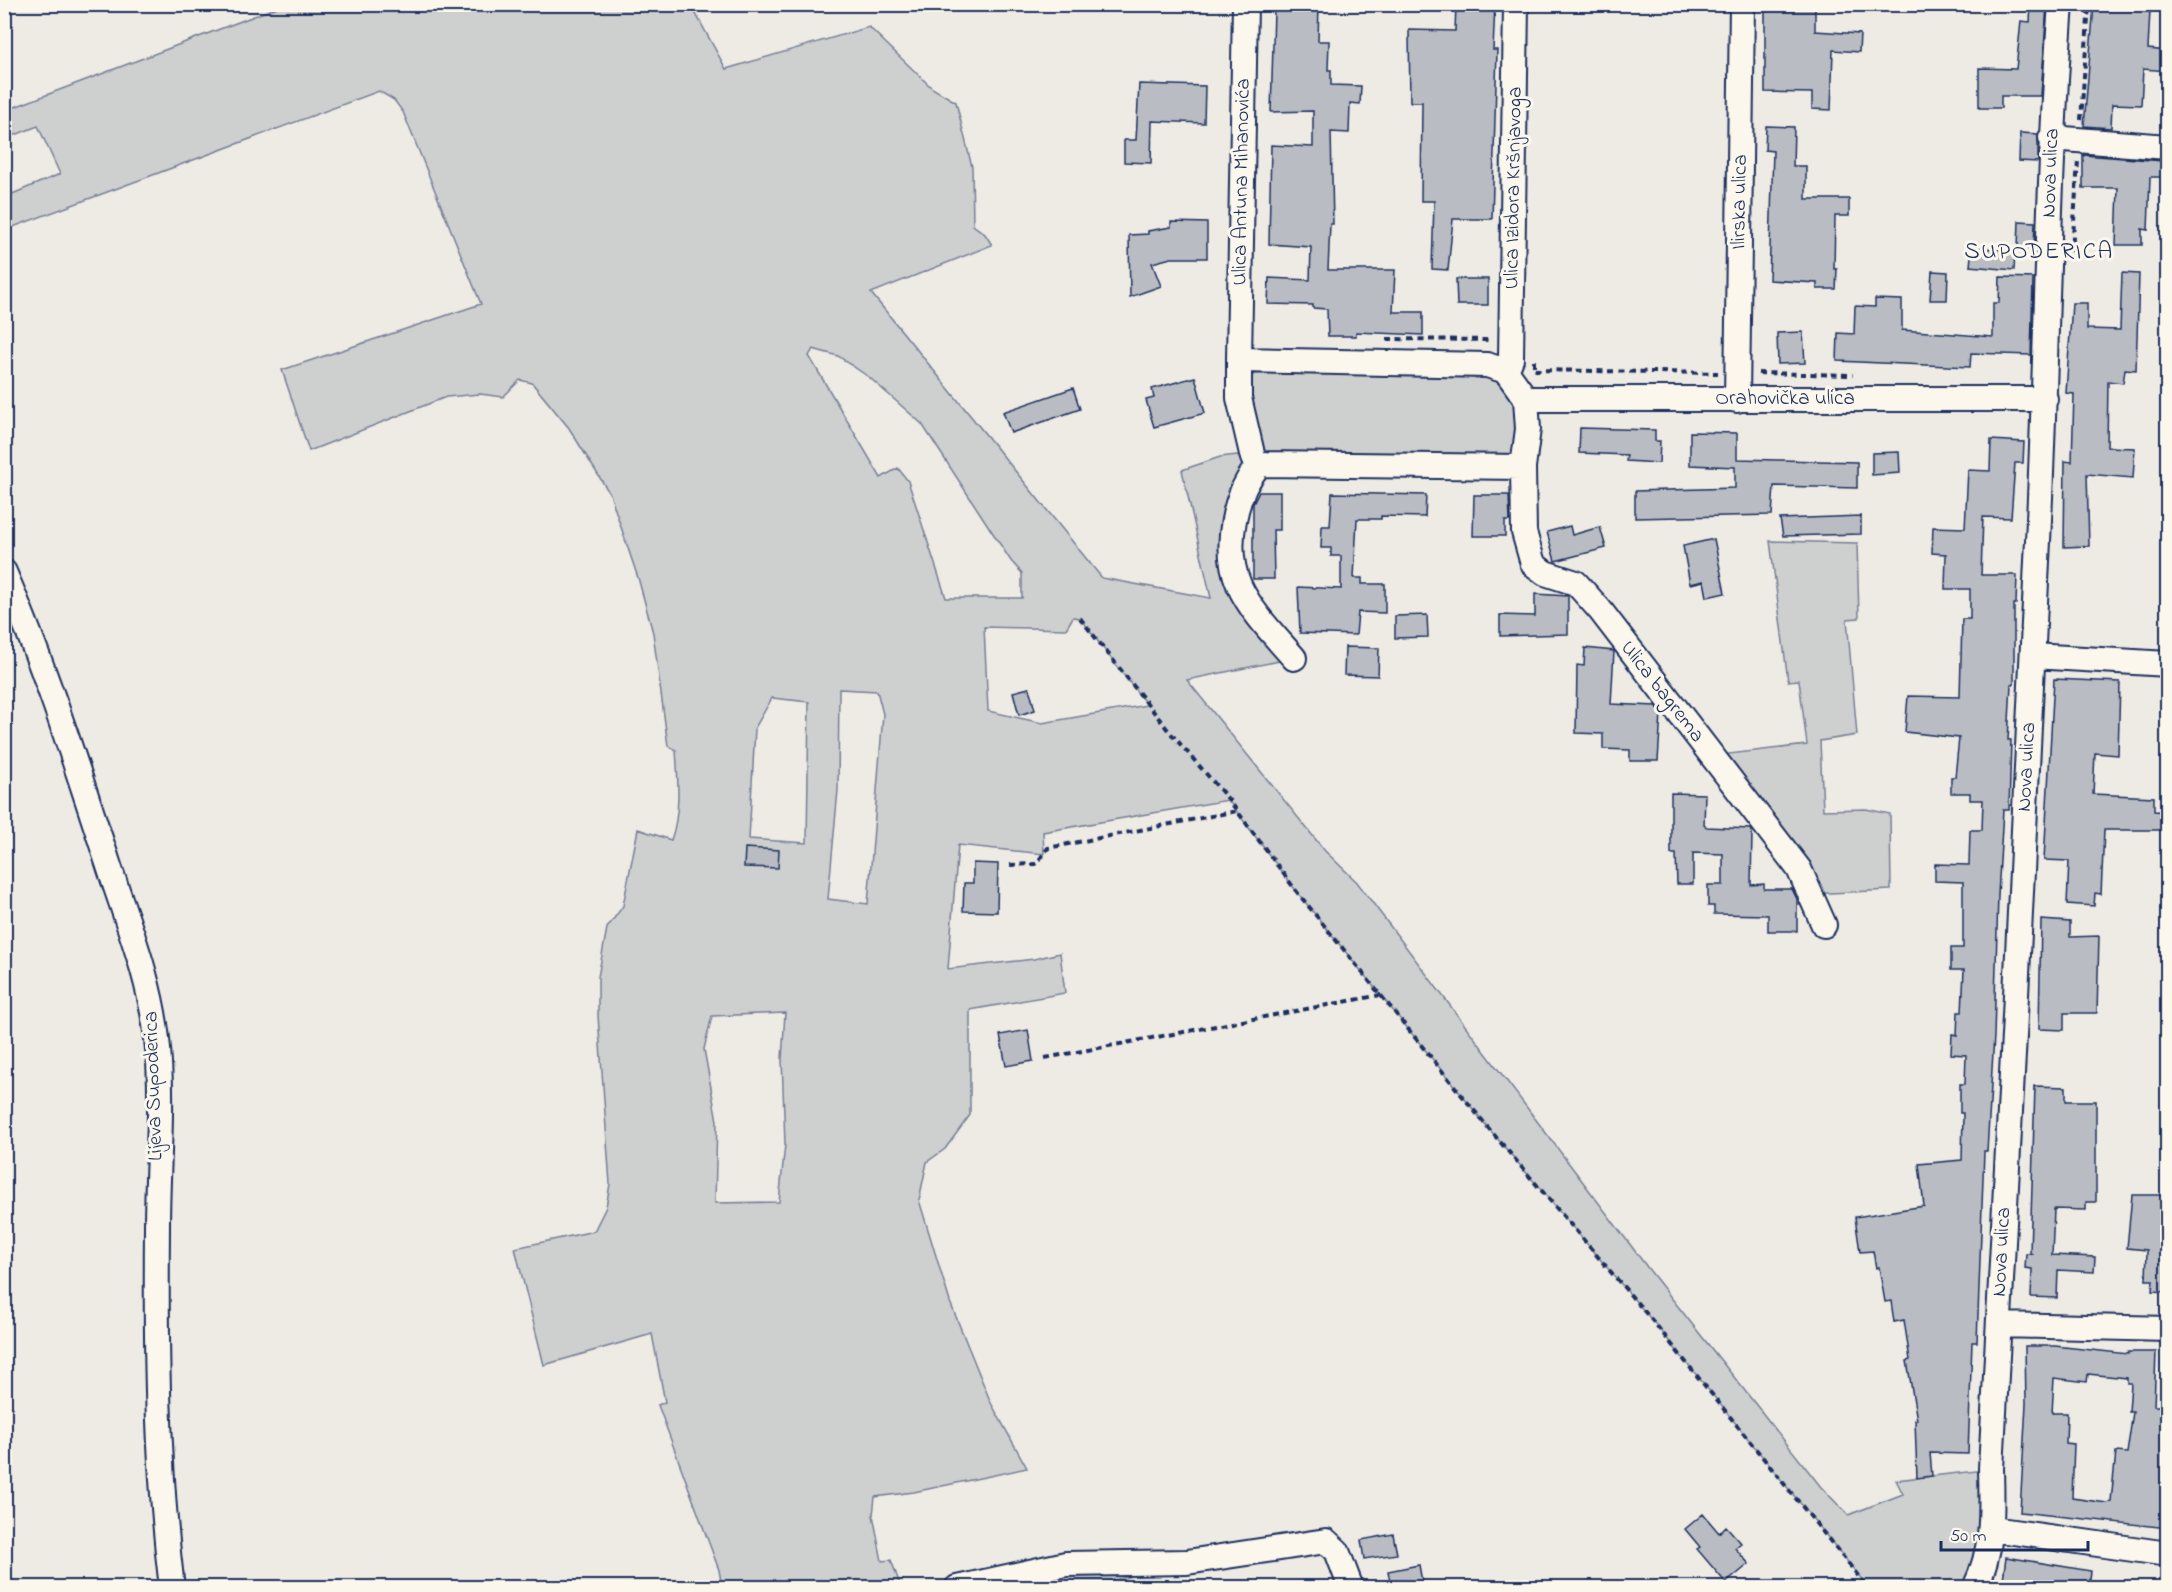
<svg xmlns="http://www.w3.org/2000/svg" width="2172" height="1592" viewBox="0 0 2172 1592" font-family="'Indie Flower',sans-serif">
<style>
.green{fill:#cecfcf;stroke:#747f96;stroke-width:1.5;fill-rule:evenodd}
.building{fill:#b9bcc3;stroke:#1b2f5e;stroke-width:1.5;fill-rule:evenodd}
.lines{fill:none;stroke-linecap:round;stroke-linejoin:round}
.minor-casing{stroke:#1b2f5e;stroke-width:28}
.path{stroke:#1b2f5e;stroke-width:4;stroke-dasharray:6 4.5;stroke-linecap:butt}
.minor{stroke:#fbf7ec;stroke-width:24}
.labels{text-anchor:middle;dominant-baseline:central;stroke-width:6;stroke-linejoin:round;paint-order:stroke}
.street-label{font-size:21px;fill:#1b2f5e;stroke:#fbf7ec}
.quarter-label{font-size:24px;letter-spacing:1.5px;fill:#1b2f5e;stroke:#fbf7ec}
</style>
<rect width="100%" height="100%" fill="#eeebe4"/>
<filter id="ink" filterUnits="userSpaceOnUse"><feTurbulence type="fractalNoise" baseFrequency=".0167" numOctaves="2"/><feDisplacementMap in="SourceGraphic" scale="12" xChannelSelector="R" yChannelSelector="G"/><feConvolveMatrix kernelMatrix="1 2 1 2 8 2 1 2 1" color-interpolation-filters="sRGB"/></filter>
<g filter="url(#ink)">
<!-- green -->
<path class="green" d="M283,5H691L726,69L869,27L932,88L956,102L972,167L973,225L985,234L992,245L871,293L1102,578L1211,598L1182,470L1220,457L1237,455L1245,466L1234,571L1294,658L1187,680L1325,851L1357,882L1650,1271L1821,1487L1848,1515L1903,1494L1896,1480L1985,1470L1982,1530L1966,1588L1868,1587L1656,1325L1490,1130L1297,892L1228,800L1043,832L1044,854L958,845L948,969L1034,959L1060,953L1065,993L970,1010V1115L945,1149L927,1162L919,1200L950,1302L991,1403L1027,1468L914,1492L875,1497L873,1515L882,1561L891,1560L901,1587H722L719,1570L658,1405L665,1402L652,1334L544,1365L515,1248L594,1231L606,1207L610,1184L598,1016V977L607,928L623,906L638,829L671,840C681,812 678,780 676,750L668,746L653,633L639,581L610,494L569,428L532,383L520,380L503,397L480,394L446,397L309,451L282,370L481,304L403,112L394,100L379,91L5,230V197L60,174L38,126L5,139L4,111ZM813,349L838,356L870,378L922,424L1011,561L1022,573V598H946L908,481L898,468L881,478L809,356ZM1073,617L1080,618L1147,705L1042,723L988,711L984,627L1066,629ZM839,689L877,691L883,714L868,904L828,899L838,790ZM772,698L809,702L807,843L749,839L755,728ZM785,1013L782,1059L785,1144L779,1202L715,1203L717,1121L704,1049L712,1016Z
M1262,366L1491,377C1526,407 1517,416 1515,459L1272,458C1251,441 1251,406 1247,381Z
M1770,541L1857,543L1859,618L1847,619L1857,735L1820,741L1823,810L1866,809L1890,814L1891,890L1810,894L1711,756L1807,745L1799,680L1788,681Z
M1147,1572L1088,1587L957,1588L999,1577Z"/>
<!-- building -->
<path class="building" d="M1283,4H1319L1318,41H1329L1328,70H1331V85L1361,86L1360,104L1350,103L1349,133L1331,132L1333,224H1330L1328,270H1395L1393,312H1423V335L1356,332V336H1328L1327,309L1313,308V305L1268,304L1269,278L1310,280L1311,247L1269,244L1271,145L1313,147V111L1271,112L1274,11H1283Z
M1456,4H1495L1493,50H1497L1492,219H1453L1448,270L1432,269L1434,201H1421L1422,102H1410L1409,30L1455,31Z
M1765,4H1815V31L1860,34L1859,52L1833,50L1831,110L1812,109V93L1765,92Z
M2031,4H2047L2041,96H2001V108H1979V68L2016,69L2021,21L2030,22Z
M2094,5L2150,10L2148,49L2168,51V71L2143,69L2141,105L2112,104L2111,128L2084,126Z
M1139,84L1205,86L1204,123L1152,121L1151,163L1124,162V140H1136Z
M1766,126L1794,127L1793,166H1806V199H1849V216H1835L1834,269H1837L1836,289H1817V283L1769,280L1773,151L1765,150Z
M2020,133L2038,134V162L2019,161Z
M2083,155L2164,161V177H2150L2148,230L2142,229V245H2116L2118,188H2083Z
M2019,221L2035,222L2034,248L2018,247Z
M1171,222L1207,223V258H1171L1152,263L1161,286L1130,297L1129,235L1148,234V231L1171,227Z
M1972,247L2015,251L2014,270L1970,266Z
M1932,271L1948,272L1947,300H1930Z
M2122,273L2139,274L2136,370L2125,369L2123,383L2108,381L2107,447L2135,448L2133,478L2087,474L2089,546L2064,547L2065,461L2072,462L2074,394L2066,393L2072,303H2087V329L2120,330Z
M2000,277L2033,278L2031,355L1971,353L1970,367L1837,361L1838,333L1854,334L1855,306L1875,307V299L1902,300V330L1993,337V303H1999Z
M1456,279H1488V305H1457Z
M1803,332L1805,363L1778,364L1777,333Z
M1195,377L1205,413L1154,427L1146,400L1154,398L1152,389Z
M1073,388L1080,409L1011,433L1003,412Z
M1580,428L1655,430V441H1660L1659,463L1626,461L1627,455L1579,453Z
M1690,432L1737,433V459L1857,462V488L1774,486L1772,515L1635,518V491L1735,488V467L1690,465Z
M1991,440L2024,442L2023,463H2015L2011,518L1983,517L1981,575H2017L2016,604H2014V684H2011L2008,740H2011L2009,810H2003L1998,895L1994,1036L1987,1151H1984L1977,1342H1972L1968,1454L1930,1453L1932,1476L1917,1478L1915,1420H1917L1907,1361L1910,1360L1904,1320L1894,1322L1891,1301L1885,1302L1879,1267L1876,1268L1873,1251L1860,1252L1855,1217L1924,1206L1919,1164L1962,1160L1963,1113H1960V1084H1965L1966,1055L1951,1054L1952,1034L1957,1035L1958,1012H1962L1964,970H1951V948H1963V882L1935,881V864L1969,865L1970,830H1982L1983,800H1970V793H1951V777H1955L1959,738L1905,732L1908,696L1960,697L1962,619H1970V589H1945L1946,554L1932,553L1933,527L1965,528L1968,470L1990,471Z
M1899,452L1900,473L1872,475V453Z
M1259,492H1280V530H1273L1274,579H1253V504Z
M1332,493L1426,495L1425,517L1381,516V519H1357L1354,578H1362V584H1385V613L1358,612L1356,635L1300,633L1298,587L1341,589V556H1331V548H1321L1322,526H1330Z
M1474,495H1509L1510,521H1505V536H1473Z
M1861,516V534L1783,536L1780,519Z
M1570,526L1572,535L1600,527L1606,548L1555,561L1547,532Z
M1714,539L1725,593L1707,597L1704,581L1690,584L1683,546Z
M1535,594L1568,596V634L1500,636V615L1535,616Z
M1427,615L1428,637L1395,638V616Z
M1345,647L1379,648L1378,676L1344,675Z
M1585,648L1614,651L1611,704L1656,706L1661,713L1658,761H1630V750L1603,749V734L1576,733L1577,665L1584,666Z
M2054,679L2120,682L2118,755L2095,753L2093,794L2154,797V811L2168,812V830H2104L2101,894L2095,893L2094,906L2067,904L2069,861L2044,860Z
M1029,688L1035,710L1019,715L1013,692Z
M1671,793L1705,794L1704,825L1707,827L1750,829L1752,832L1751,885L1764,884V889H1792L1797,899V931H1768V915L1714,914V906H1708V885H1723V854L1693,853V884H1677L1676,854H1671Z
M745,848L779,850L778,868L744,867Z
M973,863L998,864L997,912L963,911L964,883H973Z
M2041,920L2070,922V937L2099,936L2097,1013H2064V1030L2039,1029Z
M1028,1030L1033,1061L1006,1066L1000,1035Z
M2035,1086L2066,1087V1101H2096V1202H2086V1210L2054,1209L2052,1255L2095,1257L2094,1272L2058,1270L2057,1298L2031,1297L2032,1269L2025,1268L2026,1254H2033L2030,1253Z
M2132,1195H2168V1292L2152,1291L2153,1280H2146L2147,1250L2127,1248Z
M2025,1346H2055L2128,1354V1352H2156L2154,1406H2168V1528L2020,1512L2026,1404ZM2088,1374L2127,1378V1383H2131L2129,1412H2133L2127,1453L2116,1452L2111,1501L2107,1503L2072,1498L2074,1444L2066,1443L2067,1413H2052L2054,1378L2087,1382Z
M1703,1514L1719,1533L1726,1526L1741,1543L1735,1548L1749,1564L1726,1583L1697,1549L1700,1547L1685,1529Z
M1393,1534L1397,1554L1364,1559L1361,1540Z
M2006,1557L2091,1571L2089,1587H2002Z
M1419,1565L1423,1587H1391L1388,1571Z"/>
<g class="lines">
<!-- minor casing -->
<g class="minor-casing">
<path id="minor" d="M2051,138L2168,147
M1239,360L1245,4
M1506,371L1511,359L1516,4
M1526,399L1528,429L1523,467L1260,464L1253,458L1239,398V360L1487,365L1506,371L1526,399H2045
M1737,400L1742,4
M1260,464C1234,492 1223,548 1239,585C1251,612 1275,636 1294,658
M1523,467L1524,532L1533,564L1545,573L1576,583L1600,610L1799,869L1824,925
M4,572C45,667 76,765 108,863C127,922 150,977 157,1039C164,1100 157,1165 157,1227C156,1348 157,1467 172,1588
M2033,656L2168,664
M1999,1325L2168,1329
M1992,1529L2168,1554
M957,1588L1066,1564L1187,1562L1326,1541L1337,1551L1351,1588
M1975,1588C1994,1549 1992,1511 1991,1469C2008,1153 2025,836 2039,520C2047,348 2048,176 2061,4"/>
</g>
<!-- path -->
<path class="path" d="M2081,120L2089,4
M2072,252L2078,161
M1387,339L1490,340
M1534,360V370L1718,373
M1758,373L1853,375
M1080,618L1168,730L1229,800L1297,892L1490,1130L1656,1325L1868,1588
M1010,865L1036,864L1048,848L1237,811
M1045,1058L1381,995"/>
<!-- minor -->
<use href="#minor" class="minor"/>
</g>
</g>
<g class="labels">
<!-- street labels -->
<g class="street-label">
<text transform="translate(2051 173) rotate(-88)">Nova ulica</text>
<text transform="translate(1242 182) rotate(-89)">Ulica Antuna Mihanovića</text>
<text transform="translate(1514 188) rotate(-89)">Ulica Izidora Kršnjavoga</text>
<text transform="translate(1740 202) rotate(-89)">Ilirska ulica</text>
<text x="1785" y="399">Orahovička ulica</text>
<text transform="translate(1662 692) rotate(52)">Ulica bagrema</text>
<text transform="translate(2027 767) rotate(-87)">Nova ulica</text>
<text transform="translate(154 1086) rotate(-92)">Lijeva Supoderica</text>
<text transform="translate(2002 1252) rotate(-87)">Nova ulica</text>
</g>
<!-- quarter labels -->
<g class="quarter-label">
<text x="2039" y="252">SUPODERICA</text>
</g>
</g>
<!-- margin -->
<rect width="2172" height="1592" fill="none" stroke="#fbf7ec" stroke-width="24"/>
<rect x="12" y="12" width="2148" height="1568" fill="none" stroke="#1b2f5e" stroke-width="2" filter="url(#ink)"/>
<!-- scale -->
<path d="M1941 1541v9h147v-9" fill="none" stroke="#1b2f5e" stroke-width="3"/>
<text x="1950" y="1541" font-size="18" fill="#1b2f5e" stroke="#fbf7ec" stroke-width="4.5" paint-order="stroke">50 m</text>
</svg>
